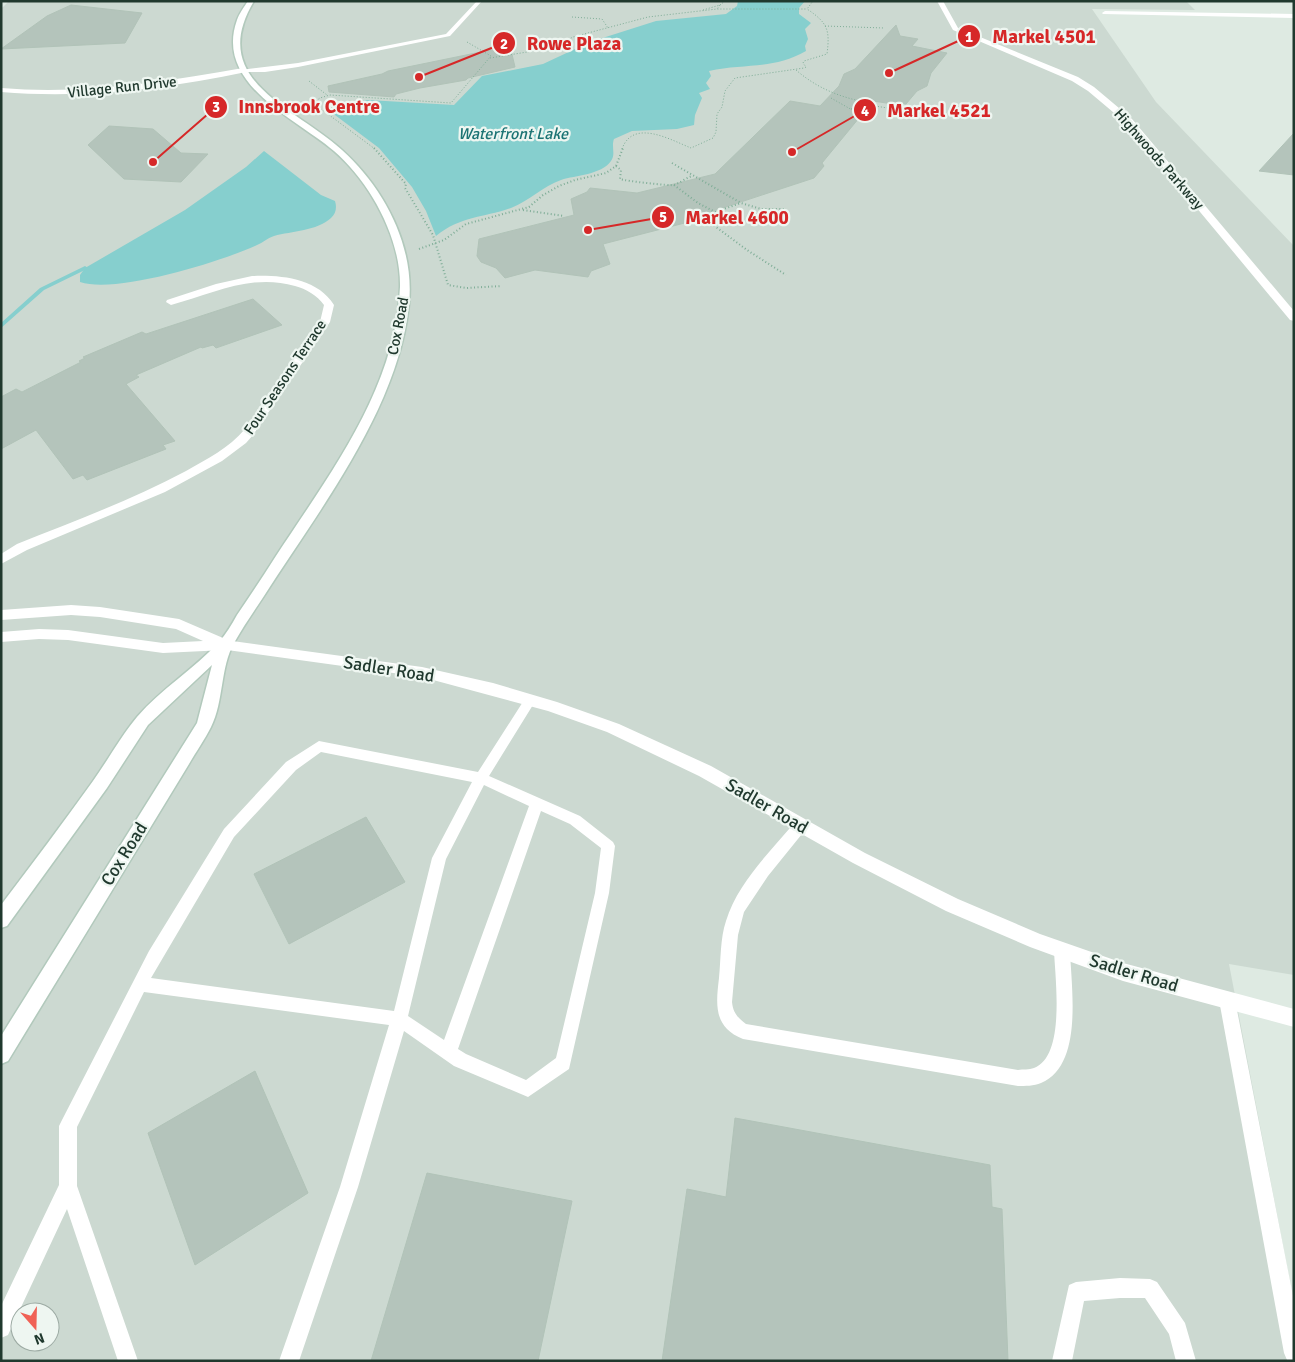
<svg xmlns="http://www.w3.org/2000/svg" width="1295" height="1362" viewBox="0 0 1295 1362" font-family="Signika,sans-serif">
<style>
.built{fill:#ccd9d1;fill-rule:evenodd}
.water{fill:#86cfce}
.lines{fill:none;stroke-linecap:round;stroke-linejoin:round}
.stream{fill:#86cfce;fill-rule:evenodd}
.building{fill:#b4c4bb;stroke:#b1c3b8}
.secondary-casing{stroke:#b2c9bc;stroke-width:3}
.path-far1{stroke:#7fad97;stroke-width:1;stroke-dasharray:1 2;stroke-linecap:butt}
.path{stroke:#7fad97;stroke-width:2;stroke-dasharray:1 2.5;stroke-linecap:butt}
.service{fill:#fff;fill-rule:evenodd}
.minor{fill:#fff;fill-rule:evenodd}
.tertiary{fill:#fff;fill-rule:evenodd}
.secondary{fill:#fff;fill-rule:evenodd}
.labels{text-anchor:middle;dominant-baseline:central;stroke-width:4.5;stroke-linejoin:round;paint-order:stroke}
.far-street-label{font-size:15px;fill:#20392e;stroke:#eef6f1}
.far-water-label{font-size:16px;font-style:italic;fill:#1b7373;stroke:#eef6f1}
.street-label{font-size:18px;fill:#20392e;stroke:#eef6f1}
.leader{fill:none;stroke:#d62828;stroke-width:2}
.callout-dot{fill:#d62828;stroke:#eef6f1;stroke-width:2}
.mark-label{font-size:15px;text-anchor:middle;font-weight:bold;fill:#fff}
.callout-label{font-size:19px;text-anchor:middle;font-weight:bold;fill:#d62828;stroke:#eef6f1;stroke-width:4.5;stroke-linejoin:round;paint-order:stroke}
</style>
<rect width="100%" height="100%" fill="#deeae2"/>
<!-- built -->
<path class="built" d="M9,1H1186L1195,10L1092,9L1156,102L1294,246V975L1229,964L1294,1303V1361H1V9ZM20,1312H50V1342H20Z"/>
<!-- water -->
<path class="water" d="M738,1H805L799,8V14L811,23L805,29L808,39L805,46L806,51C773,70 744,63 709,71L711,76L706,83L710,89L699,93L702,98L695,115L694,125L677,129L632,131L614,139C611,147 616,154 611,161C601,175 576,175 561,180C543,186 529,201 511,208C483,218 461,216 436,236L426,211L412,187L379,148L331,112L353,103L368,100L454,105L482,76L543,64L590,42L656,21L726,14L737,6Z
M264,151L321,195L335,201C337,207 336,214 331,218C317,231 292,231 274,236C267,238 263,243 257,245C220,262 117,294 80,282V275L85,268L185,210L246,167Z"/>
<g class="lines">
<!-- stream -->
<path class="stream" d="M85,266L88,268L87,269L44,290L1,328V323L40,288Z"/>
</g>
<!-- building -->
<path class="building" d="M71,5L142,13L125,43L1,49L47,16Z
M896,25L900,36L918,39L912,46L947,53L931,73L927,86L917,91L906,104L894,102L893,104L873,101L822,163L824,166L814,178L701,215L704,218L603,244L610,264L591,271L588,277L535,270L505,278L496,268L481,262L477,256L479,239L574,215L571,199L587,192L590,188L637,193L715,174L790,101L820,106L839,86L844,74L855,69Z
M510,46L515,67L468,78L466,80L420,88L396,94L394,97L329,92L328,86L382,74L388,71Z
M109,126L153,129L181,153L208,154L181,182L124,179L88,145Z
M1294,133V175L1259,171Z
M253,299L282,325L216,348L213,345L202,348L201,347L136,375L139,377L126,384L175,441L163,445L166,449L87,480L83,475L73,479L36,430L1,449V397L16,389L22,392L81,362L79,361L85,358L83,357L142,332L146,334Z
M366,817L405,882L289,944L254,874Z
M255,1071L308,1193L195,1265L148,1133Z
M735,1118L990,1165L992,1207L1002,1209L1008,1361H662L687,1189L726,1197Z
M427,1173L572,1201L538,1361H371Z"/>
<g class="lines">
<!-- secondary casing -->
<g class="secondary-casing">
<path id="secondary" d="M248,1H254C206,81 295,107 342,150C384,188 415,246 409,304C399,408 319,510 264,596C254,611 243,627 234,643C220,668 224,701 211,727C205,739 196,752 189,764C175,787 161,810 147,833C101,909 54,985 8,1061L1,1064V1036L197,723L212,665L148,725L107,788L7,926L1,928V905C32,864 63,823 93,781C108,760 121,736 137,717C161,689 194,669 219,642C226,634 232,624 237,615C250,596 262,578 274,559C328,476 396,390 400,287C401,238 370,182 334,151C295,118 214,84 237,20C239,14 244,7 248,1Z"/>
</g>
<!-- path-far1 -->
<path class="path-far1" d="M720,5L725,1
M703,10L720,5L717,9
M572,17L602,19L608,28
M825,26L884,28
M490,58L552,48L573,37L648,17L717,9H807
M796,70C818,89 842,98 870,103
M309,81L327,95
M831,98L861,115L871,101
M869,105L937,116
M851,109L867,106
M375,149L313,103L320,98L330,95L451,103L491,56L467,42
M622,149C633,118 671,140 691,148L713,138L716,132L717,114L722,107L725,91L735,78L804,68L806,67L803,63L804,61L827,54C830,30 828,23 807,9L813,1"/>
<!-- path -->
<path class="path" d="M374,148L406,184L405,188L433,235L448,285L466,288L502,286
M672,163L741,203L761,209H785
M616,166L621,170L620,179C625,181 671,186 674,185C680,183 686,178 692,176
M674,185L698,203L715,212V217L710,222L712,224L747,250L786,275
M523,210L564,216
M715,212L741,203
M419,249L444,240L466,224L529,207L543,195L559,186L575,180L606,173L616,166L623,148"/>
<!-- service -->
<path class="service" d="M477,1H482L450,36L298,67L265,72H243L240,70L298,63L446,34Z
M530,695L534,697L536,700L489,776L580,816L613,842L615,846L609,893L569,1069L528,1097L454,1066L404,1031L358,1187L299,1361H279L340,1187L389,1025L144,992L77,1127V1186L138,1361H118L67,1209L8,1335L1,1338V1306L59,1185V1126L62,1120L149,951L224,829L286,762L319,741L478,772L526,697ZM321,752L472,782L432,858L394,1011L151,978L234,837L296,770ZM484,785L529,806L444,1040L408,1016L446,859ZM541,811L570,824L601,848L595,893L556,1058L526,1080L466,1054L458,1049Z
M801,819L806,821L808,825L806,829L768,876L744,912L738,935L732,1002C733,1013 738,1018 746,1024L1018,1070C1023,1069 1029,1070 1034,1068C1066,1056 1055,978 1054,950L1057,945L1062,943L1067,945L1070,950C1071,987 1084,1065 1041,1083C1034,1086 1025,1086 1018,1086L743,1039C713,1027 716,1004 719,978C721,959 720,939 726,921C738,882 771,851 796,821Z
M1227,992L1233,995L1235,1000L1294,1301V1361L1287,1360L1284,1353L1219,1000L1221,995Z
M1120,1278L1150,1279L1157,1282L1185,1323L1196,1361H1176L1169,1334L1145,1298H1120L1084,1301L1072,1361H1052L1069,1285L1076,1282Z"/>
<!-- minor -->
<path class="minor" d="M937,1H943L958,28L1078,77L1094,87L1132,119L1294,311V321L1290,320L1126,123L1088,91L1072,81L953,30Z
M1105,11L1294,14V18L1103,14L1102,13Z
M243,68H246V72C166,89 83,99 1,92V88C83,95 162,82 243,68Z
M252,276C281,275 317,278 334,305L330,322L253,435L246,443L222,461L165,492L27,550L1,564V554L17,544C74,521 132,500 186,471C207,459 229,448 245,429L320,322L324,305C317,295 306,289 295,286C251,273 213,294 171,305L166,302L167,300L216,284Z
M71,605L100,607L179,619L230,641L232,645L230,649L225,650L163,653L68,640L39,639L1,642V632L39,629L68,630L163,643L203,641L176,629L100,617L71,615L1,620V610Z"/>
<!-- tertiary -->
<path class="tertiary" d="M225,640L422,667L493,683L557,702L619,724L711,766L865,853L958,899L1040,934L1123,963L1294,1009V1027L1123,981L1030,947L946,911L853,863L699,776L607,732L548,711L422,677L220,649L218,645L220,641Z"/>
<!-- secondary -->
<use href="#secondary" class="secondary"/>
</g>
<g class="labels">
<!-- far-street labels -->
<g class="far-street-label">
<text transform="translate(122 87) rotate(-6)">Village Run Drive</text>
<text transform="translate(1159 159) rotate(49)">Highwoods Parkway</text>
<text transform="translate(398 326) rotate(-79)">Cox Road</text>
<text transform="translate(285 377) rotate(-56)">Four Seasons Terrace</text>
</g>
<!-- far-water labels -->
<g class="far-water-label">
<text x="513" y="134">Waterfront Lake</text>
</g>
<!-- street labels -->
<g class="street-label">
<text transform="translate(389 669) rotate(9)">Sadler Road</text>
<text transform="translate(767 806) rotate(30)">Sadler Road</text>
<text transform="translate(124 854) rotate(-58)">Cox Road</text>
<text transform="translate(1134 973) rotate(17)">Sadler Road</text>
</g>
</g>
<!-- callouts -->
<path class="leader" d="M889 73L969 36M419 77L504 43M153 162L216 107M792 152L865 110M588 230L663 217"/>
<g class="callout-dot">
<circle cx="889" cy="73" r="5"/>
<circle cx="419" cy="77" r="5"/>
<circle cx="153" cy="162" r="5"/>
<circle cx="792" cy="152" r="5"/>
<circle cx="588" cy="230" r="5"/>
<circle cx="969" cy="36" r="12"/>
<circle cx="504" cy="43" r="12"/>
<circle cx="216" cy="107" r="12"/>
<circle cx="865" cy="110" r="12"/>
<circle cx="663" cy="217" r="12"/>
</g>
<g class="mark-label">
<text x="969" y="42">1</text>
<text x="504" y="49">2</text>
<text x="216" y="112">3</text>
<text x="865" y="116">4</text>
<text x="663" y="222">5</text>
</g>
<g class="callout-label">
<text x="1044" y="43">Markel 4501</text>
<text x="574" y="50">Rowe Plaza</text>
<text x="309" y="113">Innsbrook Centre</text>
<text x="939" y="117">Markel 4521</text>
<text x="737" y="224">Markel 4600</text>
</g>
<!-- border -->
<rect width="1295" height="1362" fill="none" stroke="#20392e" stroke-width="5"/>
<!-- north arrow -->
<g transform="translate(35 1327) rotate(160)"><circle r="24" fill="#eef6f1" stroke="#9caaa3"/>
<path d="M0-4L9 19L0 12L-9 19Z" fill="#f06155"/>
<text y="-8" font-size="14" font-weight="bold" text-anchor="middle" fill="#20392e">N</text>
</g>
</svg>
